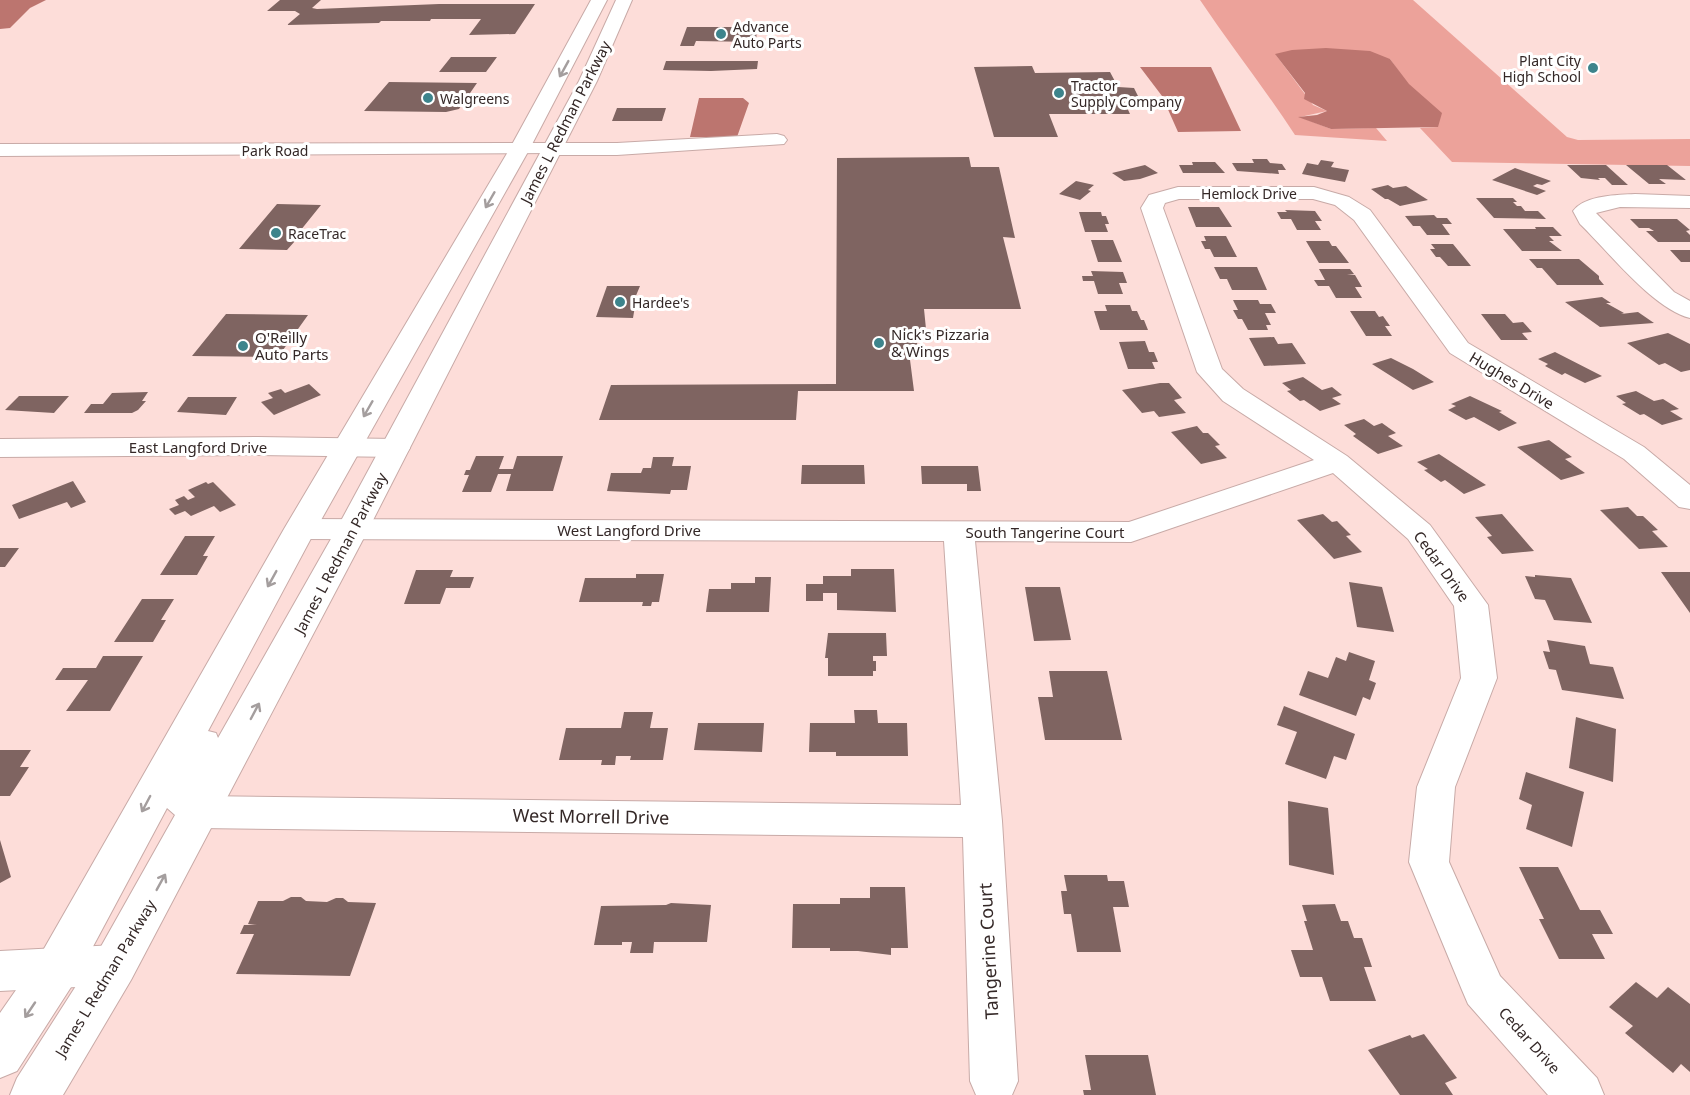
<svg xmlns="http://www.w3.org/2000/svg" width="1690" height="1095" viewBox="0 0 1690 1095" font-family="'Noto Sans',sans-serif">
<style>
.green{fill:#eca29a}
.water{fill:#bc756f}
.building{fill:#7f6461}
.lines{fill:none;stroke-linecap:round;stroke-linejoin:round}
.minor-casing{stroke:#c8aaa7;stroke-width:2}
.tertiary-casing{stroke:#c8aaa7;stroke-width:2}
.secondary-casing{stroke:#c8aaa7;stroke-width:2}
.minor{fill:#fff;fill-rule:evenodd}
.tertiary{fill:#fff;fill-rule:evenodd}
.secondary{fill:#fff;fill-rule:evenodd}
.oneway{stroke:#a49e9e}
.poi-dot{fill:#3d848c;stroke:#fff;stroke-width:2}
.labels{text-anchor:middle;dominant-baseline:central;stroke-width:6;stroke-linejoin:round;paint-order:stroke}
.far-poi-label{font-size:14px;fill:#342827;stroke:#fff;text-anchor:start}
.far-street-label{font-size:14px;fill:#342827;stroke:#fff}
.street-label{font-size:15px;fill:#342827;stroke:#fff}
.poi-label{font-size:15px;fill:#342827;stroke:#fff;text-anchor:start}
.near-street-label{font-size:18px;fill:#342827;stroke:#fff}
</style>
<rect width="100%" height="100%" fill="#fdddd9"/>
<!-- green -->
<path class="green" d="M1200,0H1413L1567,137L1578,140L1690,139V166L1452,162L1420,128L1438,127L1390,59L1276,55L1313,105L1327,111L1300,117L1331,129L1376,128L1387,141L1295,135C1265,89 1231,46 1200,0Z"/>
<!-- water -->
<path class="water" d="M0,0H46L30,8L10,28L0,29Z
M1326,48L1370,51L1390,59L1409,84L1442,113L1438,127L1331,129L1298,117L1317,115L1327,111L1304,99L1305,93L1275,54L1292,50Z
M1140,67H1211L1241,131L1178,132L1162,96Z
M699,98H743L749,103L737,137H690Z"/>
<!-- building -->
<path class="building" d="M280,0H321L312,8L317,9L439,4H535L515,34L469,35L481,19H431L430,21H381L379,23L287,25L300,14L295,11H267Z
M687,27H757L756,42L696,41L694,46H680Z
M451,57H497L486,72H439Z
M666,61H758L757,69L711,71L663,70Z
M1032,66L1035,73L1110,72L1118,87L1134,88L1139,98L1123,99L1130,114H1049L1058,137H994L974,67Z
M389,82L477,83L459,109L446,112L364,111Z
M617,108H666L662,121H612Z
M969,157L971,167H999L1015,238L1003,237L1021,309H924L926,329L916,330L918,353L909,352L914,391H798L796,420H599L611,385L836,384L837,158Z
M1252,159H1267L1270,163L1282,164L1286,170H1278L1279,174L1237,171L1232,163H1254Z
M1321,160L1334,162L1331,167L1349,170L1345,182L1302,174L1307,163L1318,165Z
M1192,162H1215L1225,173H1183L1179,165H1193Z
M1145,165L1158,173L1140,179L1124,181L1112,173Z
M1567,165H1606L1628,185H1612L1605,178H1598L1600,180L1581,178Z
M1626,165H1667L1686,180L1659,179L1666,184H1649Z
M1515,168L1551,181L1542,185L1537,184L1533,186L1546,191L1537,195L1492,180Z
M1076,181L1094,185L1088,190L1091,191L1080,200L1059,194Z
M1388,185L1393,188L1406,186L1428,200L1400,206L1388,199H1385L1371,189Z
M1476,198H1513L1517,202H1513L1517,206H1521L1525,211H1538L1546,219L1494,218Z
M277,204L321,205L292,241H295L287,250L239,249Z
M1188,207H1219L1232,227H1196Z
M1285,210L1315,211L1322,221H1315L1321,230H1297L1291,219H1281L1277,212H1287Z
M1079,212H1101L1102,216H1106L1109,224H1105L1108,232H1085Z
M1434,215L1437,218H1447L1452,224H1442L1450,235H1427L1420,226H1413L1405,216Z
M1630,219H1677L1690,230L1686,231L1690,235V242H1658L1646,231H1654L1649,228H1639Z
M1535,227H1553L1562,236H1549L1554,241H1549L1562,251H1522L1503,229H1536Z
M1204,236H1226L1237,257H1214L1210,249H1205L1201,241H1206Z
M1091,240H1113L1122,262H1098Z
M1306,241H1329L1332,246H1336L1349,263H1319Z
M1431,244H1453L1471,266H1448L1440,257H1436L1430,249H1435Z
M1670,250H1690V262H1681Z
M1529,259H1579L1599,276V279L1604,285H1557L1542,268H1537Z
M1214,267H1257L1267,290H1232L1227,279H1220Z
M1319,269H1350L1354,274H1347L1355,275L1362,287H1355L1362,298H1336L1329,286H1318L1314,280H1325Z
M1091,271L1123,272L1127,283H1119L1123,294H1098L1094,281H1083L1082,276H1093Z
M607,286H640L635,298L640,299L637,306H635L633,318L596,317Z
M1602,297L1611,303H1606L1624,313L1621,314L1638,312L1654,323L1600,327L1565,302Z
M1233,300H1258L1260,304H1271L1276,313H1265L1271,325H1266L1268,330H1248L1242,319H1238L1233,310H1238Z
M1105,305H1130L1132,311H1137L1141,320H1144L1148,330H1100L1094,311H1107Z
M1350,311H1375L1379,317L1383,316L1390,326H1385L1392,336H1366Z
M226,314L308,315L278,357L192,356Z
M1481,314H1505L1513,323L1523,322L1532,332L1522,333L1528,340H1501Z
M1668,333L1690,344V370L1681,372L1665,363L1659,365L1627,343Z
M1274,337L1278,344L1292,343L1306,364L1264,366L1249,338Z
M1145,341L1149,352H1154L1158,362H1152L1155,369H1128L1119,342Z
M1555,352L1602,376L1585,383L1565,373L1562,375L1545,366L1548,364L1538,359Z
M1391,358L1413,369L1434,382L1413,390L1372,364Z
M1303,377L1322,390L1332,387L1342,395L1332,398L1341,404L1320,411L1304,400L1300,401L1287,391L1291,390L1282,383Z
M1160,383H1169L1182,398L1174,400L1186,413L1159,417L1154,411L1142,413L1122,390Z
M309,384L321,395L274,415L261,402L273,398L268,393L281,389L285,393Z
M1636,391L1654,401L1663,399L1679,409L1670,411L1683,419L1662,425L1644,414L1640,415L1622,404L1626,403L1616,396Z
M148,392L142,401H146L138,410L132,413H84L91,404H103L112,393Z
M19,396H69L54,413L5,410Z
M1470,396L1502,411L1499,412L1517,423L1499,431L1474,417L1466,420L1448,410L1456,406L1451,404Z
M188,397H237L226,415L177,412Z
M1364,419L1374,426L1382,423L1396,433L1388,436L1403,446L1378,454L1353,436L1356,434L1344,425Z
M1197,426L1203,433H1208L1220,445L1215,446L1227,458L1201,464L1171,432Z
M1549,440L1572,457L1565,459L1585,473L1561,480L1517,447Z
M1439,454L1486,485L1464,494L1445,480L1441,482L1424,470L1428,469L1417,462Z
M476,456H504L499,469H513L517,456H563L553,491H506L511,474H498L491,492H462L469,475H464L466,470H470Z
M653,457H674L672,466H691L687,490H671L670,494L607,491L611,473H641L643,468H651Z
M802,465H864L865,484H801Z
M921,466H978L981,491H967V484H922Z
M73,481L86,502L71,508L67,502L19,519L12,505Z
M206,482L208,484L213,482L236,505L220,512L214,506L191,516L185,511L175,515L169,509L179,505L175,500L184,496L188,500L195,497L188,490Z
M1628,507L1637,516H1643L1658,530L1652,531L1668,547L1639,549L1600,510Z
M1323,514L1332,522L1337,521L1351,535L1346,536L1362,552L1334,559L1297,520Z
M1502,514L1534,551L1502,554L1487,537L1492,536L1475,517Z
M185,536H215L203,556H208L197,575H160Z
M0,548H19L5,567H0Z
M851,569H894L896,612L837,610V593H823V601H806V584H823V576H851Z
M416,570H453L450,577H474L470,588H446L440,604H404Z
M1661,572H1690V613Z
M636,574H664L659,602H652L651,606H642L643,602H579L585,578H636Z
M1535,575L1571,578L1592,623L1554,620L1545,600L1535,599L1525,576L1535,577Z
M755,577H771L769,612H706L709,589H731V583H755Z
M1349,582L1382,587L1394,632L1357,627Z
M1025,587H1060L1071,640L1034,641Z
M142,599H174L161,620H166L153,642H114Z
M828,633H886L887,656H873V661H876V671H873V676H828V658H825Z
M1547,640L1585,646L1590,664L1613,667L1624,699L1562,690L1556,670L1549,669L1543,651L1550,652Z
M1349,652L1375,661L1369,680L1376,683L1370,700L1363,697L1356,716L1299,695L1308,671L1328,678L1336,657L1346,661Z
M103,656H143L110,711H66L88,680H55L63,668H96Z
M1049,671H1107L1122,740H1045L1038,697H1053Z
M1284,706L1355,734L1346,760L1334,756L1326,779L1285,764L1297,732L1277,725Z
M854,710H877L878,723H907L908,756H836V752H809L810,723H855Z
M624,712H653L650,728H668L663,760H630L631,756H616L615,765H601L602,760H559L566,728H621Z
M1576,717L1616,729L1613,782L1569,768Z
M698,723H764L762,752L694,750Z
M0,750H31L20,767H29L10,796H0Z
M1526,772L1584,792L1572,847L1526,829L1532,805L1519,799Z
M1288,801L1328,808L1334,875L1289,865Z
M0,840L11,877L0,883Z
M1519,867H1558L1580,910H1600L1613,934H1592L1605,959H1559L1539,919H1544Z
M1064,875H1107L1108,881H1124L1129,907H1113L1121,952H1077L1071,914H1064L1061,891H1067Z
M870,887H905L908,948H891V955L858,951H830V948H792L793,904H840V898H870Z
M291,897H301L306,901L327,902L336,898H343L348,902L376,903L350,976L236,974L254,934H240L244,925H257L248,924L258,901H283Z
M671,903L711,905L707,942H654L653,953H630L632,942H622V945H594L601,906L666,905Z
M1335,904L1341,921H1348L1354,938H1362L1372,967H1364L1376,1001H1330L1322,977H1300L1291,950H1313L1304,921H1307L1302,905Z
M1636,982L1657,998L1668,987L1690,1004V1072L1681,1064L1673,1073L1625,1033L1633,1026L1609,1007Z
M1424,1034L1457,1078L1445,1083L1453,1095H1400L1368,1050L1410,1035L1412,1038Z
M1085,1055H1148L1156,1095H1084L1083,1090H1091Z"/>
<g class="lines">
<!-- minor casing -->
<g class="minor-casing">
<path id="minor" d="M777,134L784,136L787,140L784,144L617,155H551L544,153L541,149L544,145L551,143H617Z
M1178,187H1314L1349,197L1370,210L1468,343L1644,447L1690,485V509L1679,507L1624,459L1450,353L1354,220L1335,205L1313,199H1179L1165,203L1163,208L1222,369L1243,389L1347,456L1430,525L1488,605L1497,678L1455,787L1449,862L1500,976L1597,1078L1604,1095H1548L1468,1004L1462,990L1409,862L1417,787L1461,678L1454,606L1408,539L1333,473L1131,542L975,541L1002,821L1018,1081L1012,1095H976L970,1081L963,837L200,828L186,823L180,812L186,801L200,796L961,805L944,541L300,539L289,536L285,529L289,522L300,519L1129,522L1314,460L1223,401L1197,372L1141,208L1149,195Z
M1635,194L1690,196V208L1620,207L1596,213L1674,292L1690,301V318C1653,309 1608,251 1580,224L1573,211C1585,195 1617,195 1635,194Z
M258,437L396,439L406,442L410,448L406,454L396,457L258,455L0,457V439Z
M115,945L131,951L137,965L131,979L115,985L0,991V951Z"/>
</g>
<!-- tertiary casing -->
<g class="tertiary-casing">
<path id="tertiary" d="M551,143L558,145L561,149L558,153L0,156V144Z"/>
</g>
<!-- secondary casing -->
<g class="secondary-casing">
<path id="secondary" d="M591,0H607L529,150L316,529L208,731L216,733L218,738L336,530L579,81L616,0H632L597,81L368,530L131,980L63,1095H10L17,1078L99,950L175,815L167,808L73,984L17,1071L0,1078V1013L41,954L284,529L509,150Z"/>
</g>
<!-- minor -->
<use href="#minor" class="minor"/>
<!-- tertiary -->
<use href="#tertiary" class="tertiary"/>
<!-- secondary -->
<use href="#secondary" class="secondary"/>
</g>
<!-- one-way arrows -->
<defs><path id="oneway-shaft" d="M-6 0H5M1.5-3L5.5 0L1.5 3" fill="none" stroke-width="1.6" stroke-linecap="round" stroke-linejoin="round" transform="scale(1.5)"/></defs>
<g class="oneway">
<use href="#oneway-shaft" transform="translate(564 69) rotate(119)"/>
<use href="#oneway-shaft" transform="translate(490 200) rotate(120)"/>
<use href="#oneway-shaft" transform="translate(368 409) rotate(120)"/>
<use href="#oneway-shaft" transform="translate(272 579) rotate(119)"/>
<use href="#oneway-shaft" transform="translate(255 711) rotate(-62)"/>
<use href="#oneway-shaft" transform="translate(146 804) rotate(118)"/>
<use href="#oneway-shaft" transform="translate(161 882) rotate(-61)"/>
<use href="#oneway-shaft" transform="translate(30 1010) rotate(124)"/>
</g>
<!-- markers -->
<g class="poi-dot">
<circle cx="721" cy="34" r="6"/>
<circle cx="1593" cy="68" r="6"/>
<circle cx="1059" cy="93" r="6"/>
<circle cx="428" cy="98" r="6"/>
<circle cx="276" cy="233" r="6"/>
<circle cx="620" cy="302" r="6"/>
<circle cx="879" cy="343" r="6"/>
<circle cx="243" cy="346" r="6"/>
</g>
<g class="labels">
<!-- far-poi labels -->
<g class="far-poi-label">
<text x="733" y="26">Advance<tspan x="733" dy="16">Auto Parts</tspan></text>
<text x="1581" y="60" text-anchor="end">Plant City<tspan x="1581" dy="16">High School</tspan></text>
<text x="1071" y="85">Tractor<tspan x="1071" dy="16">Supply Company</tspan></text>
<text x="440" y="98">Walgreens</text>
<text x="288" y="233">RaceTrac</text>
<text x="632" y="302">Hardee's</text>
</g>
<!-- far-street labels -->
<g class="far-street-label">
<text x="275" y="150">Park Road</text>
<text x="1249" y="193">Hemlock Drive</text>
</g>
<!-- street labels -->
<g class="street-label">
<text transform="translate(565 122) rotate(-63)">James L Redman Parkway</text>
<text transform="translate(1512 380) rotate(31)">Hughes Drive</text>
<text x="198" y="447">East Langford Drive</text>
<text x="629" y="530">West Langford Drive</text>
<text x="1045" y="532">South Tangerine Court</text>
<text transform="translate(340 553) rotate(-62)">James L Redman Parkway</text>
<text transform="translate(1442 566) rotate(54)">Cedar Drive</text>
<text transform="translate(105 978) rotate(-59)">James L Redman Parkway</text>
<text transform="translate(1530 1040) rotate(48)">Cedar Drive</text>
</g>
<!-- poi labels -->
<g class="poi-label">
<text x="891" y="334">Nick's Pizzaria<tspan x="891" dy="17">&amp; Wings</tspan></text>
<text x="255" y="337">O'Reilly<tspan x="255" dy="17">Auto Parts</tspan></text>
</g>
<!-- near-street labels -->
<g class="near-street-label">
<text transform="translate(591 816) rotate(1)">West Morrell Drive</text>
<text transform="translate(988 951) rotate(-93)">Tangerine Court</text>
</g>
</g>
</svg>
